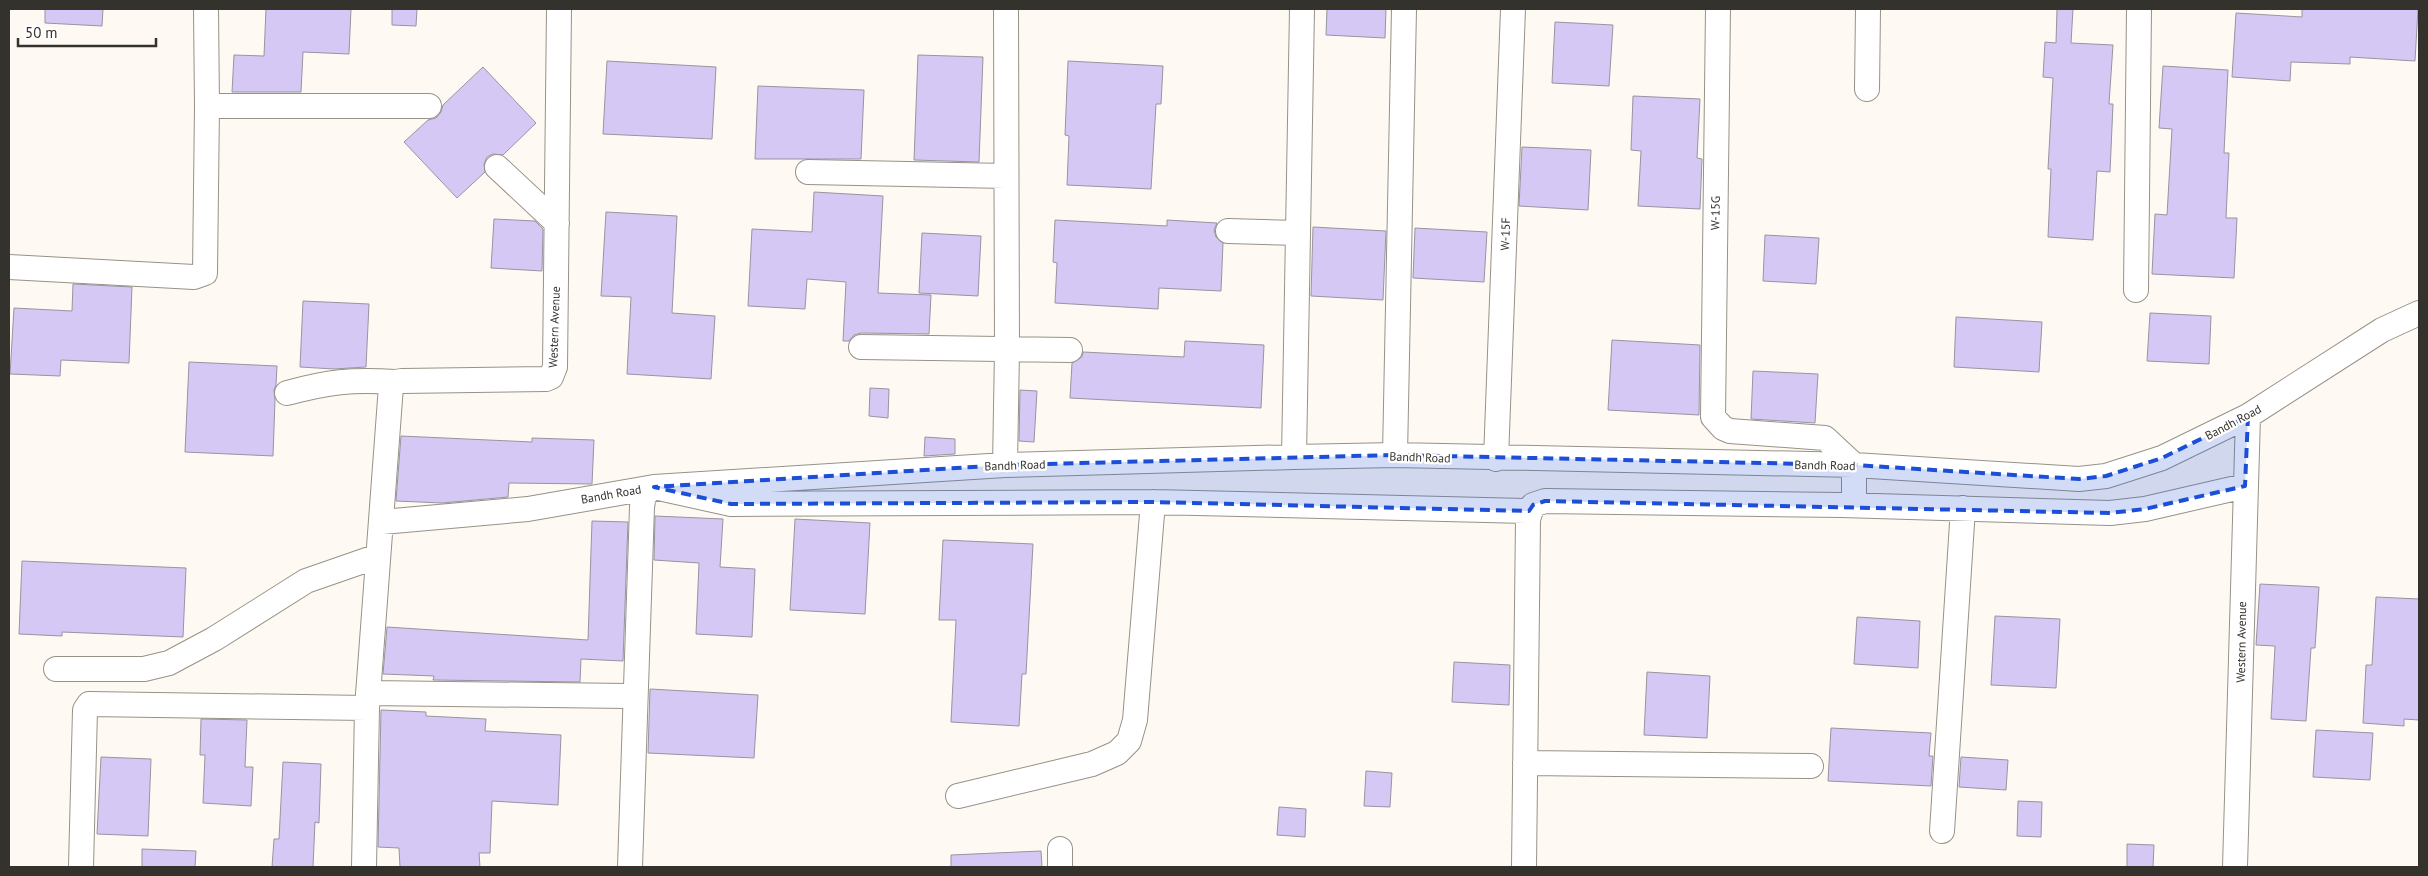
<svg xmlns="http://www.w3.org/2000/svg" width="2428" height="876" viewBox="0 0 2428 876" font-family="'PT Sans',sans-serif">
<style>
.building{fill:#d5c8f4;stroke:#9894a0}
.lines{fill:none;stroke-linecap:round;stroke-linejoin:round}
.minor-casing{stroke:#979287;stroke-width:26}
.minor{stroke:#fff;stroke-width:24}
.marked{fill:#1d4ed8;fill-opacity:0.2;stroke:#1d4ed8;stroke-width:4;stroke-dasharray:10 6;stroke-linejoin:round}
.labels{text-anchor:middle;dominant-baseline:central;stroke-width:4.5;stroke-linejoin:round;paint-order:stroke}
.street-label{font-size:12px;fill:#34322d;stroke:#fff}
</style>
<rect width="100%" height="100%" fill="#fefaf3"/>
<!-- building -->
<path class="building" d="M45,9H103L102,26L45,23Z
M266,9H351L349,54L303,52L301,92H232L234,55L264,56Z
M392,9H417L416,26L392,25Z
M1327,9H1386L1385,38L1326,35Z
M2057,9H2073L2071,43L2113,45L2109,104H2113L2110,172L2097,171L2093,240L2048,237L2051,169H2048L2053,78L2043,77L2045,42L2056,43Z
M2302,9H2418L2415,61L2350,57V64L2291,62L2290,81L2232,77L2236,13L2302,17Z
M1555,22L1613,25L1609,86L1552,83Z
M918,55L983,57L979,162L914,160Z
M607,61L716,67L712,139L603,134Z
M1068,61L1163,66L1161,104H1156L1151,189L1067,185L1069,136L1065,135Z
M2163,66L2228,70L2224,153H2229L2226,218H2237L2234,278L2152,274L2155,214L2167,215L2172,129L2159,128Z
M483,67L536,123L503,155L493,154L487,157L484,164L485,172L457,198L404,142L428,120L436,118L441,112L443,105Z
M758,86L864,90L861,159H755Z
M1633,96L1700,99L1697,158L1702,159L1700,209L1638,206L1641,151L1631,150Z
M1522,147L1591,150L1588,210L1519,206Z
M814,192L883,196L878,293L931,295L929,334L861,333L854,335L849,341H843L846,282L807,279L805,309L748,306L752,229L812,232Z
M606,212L677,216L672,313L715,316L711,379L627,374L631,297L601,296Z
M494,219L535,221L543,229L542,271L491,268Z
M1055,220L1167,226V220L1217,223L1214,230L1216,237L1223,243L1221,291L1159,288L1158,309L1055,303L1057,263L1053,262Z
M1313,227L1386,231L1383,300L1311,296Z
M1415,228L1487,232L1484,282L1413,278Z
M922,233L981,236L978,296L919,293Z
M1765,235L1819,238L1816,284L1763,281Z
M73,284L132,287L129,363L61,360L60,376L10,374L14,308L72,311Z
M303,301L369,304L366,367L334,369L300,367Z
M2150,313L2211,316L2209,364L2147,361Z
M1956,317L2042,322L2039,372L1954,367Z
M1612,340L1700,345L1699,415L1608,410Z
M1185,341L1264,345L1261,408L1070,398L1072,363L1082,357L1083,352L1184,357Z
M189,362L277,366L276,385L274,390L275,400L273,456L185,452Z
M1753,371L1818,374L1815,423L1751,419Z
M870,388L889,389L888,418L869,416Z
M1020,390L1037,391L1034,442L1019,441Z
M401,436L532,442V438L594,440L592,484L509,483L508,497L442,503L396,501Z
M925,437L955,439V454L924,456Z
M655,516L723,519L720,567L755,569L752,637L696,634L699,563L654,560Z
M795,519L870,523L865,614L790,610Z
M592,521L628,522L623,661L581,659L580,682L433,680L434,676L383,674L387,627L588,640Z
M943,540L1033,544L1026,674H1022L1019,726L951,722L956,620H939Z
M22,561L186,568L183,637L62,632V636L19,634Z
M2260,584L2319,587L2315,648H2311L2306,721L2271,719L2275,646L2256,645Z
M2376,597L2419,599V720L2404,719V726L2363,723L2366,665H2372Z
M1995,616L2060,619L2056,688L1991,685Z
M1857,617L1920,621L1918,668L1854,664Z
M1454,662L1510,665L1509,705L1452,702Z
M1647,672L1710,676L1707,738L1644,735Z
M650,689L758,695L754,758L648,753Z
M381,710L426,712V716L486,719L485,731L561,735L558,805L492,801L490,853H479L480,867H400L399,848L378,847Z
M201,719L247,720L245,767H253L251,806L203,803L205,755H200Z
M1831,728L1931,733L1929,756H1933L1931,786L1828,781Z
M2316,730L2373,733L2370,780L2313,777Z
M101,757L151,759L148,836L97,834Z
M1961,757L2008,760L2006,790L1959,787Z
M283,762L321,764L319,823L315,822L313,867H272L274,839H279Z
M1366,771L1392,773L1390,807L1364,806Z
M2018,801L2042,802L2041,837L2017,836Z
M1279,807L1306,809L1305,837L1277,835Z
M2127,844L2154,845L2153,867H2127Z
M142,849L196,851L195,867H142Z
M1041,851L1042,867H951V855Z"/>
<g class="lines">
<!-- minor casing -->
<g class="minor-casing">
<path id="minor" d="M1718,9L1713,417L1723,428L1730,431L1825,438L1854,465V505
M1867,89L1868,9
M207,106H429
M497,167L557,223
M808,172L1006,176
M1228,231L1298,233
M9,267L194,277L205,273L207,106L206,9
M2136,290L2139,9
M861,347L1070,350
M287,393C328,382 351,379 395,382
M1395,455L1404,9
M1294,457L1302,9
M1496,459L1513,9
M1005,465L1007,350L1006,9
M382,522L528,509L654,487L1005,465L1294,457L1395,455L1854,465L2079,479L2106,476L2162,458L2248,416L2382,330L2419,313
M56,669H144L169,663L214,639L306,581L378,556
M368,693L628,696L635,693
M1525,763L1811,766
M958,796L1092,764L1117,753L1129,741L1135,720L1153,502
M1942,831L1963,508
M81,867L85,710L89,704L367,708
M364,867L367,708L391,386L395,382L402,381L546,379L551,377L555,367L559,9
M630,867L642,507L644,495L654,487L731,504L1153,502L1529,511
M1060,867V849
M1524,867L1528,519L1533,505L1545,501L1842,505L2110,513L2145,509L2245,486
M2235,867L2248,416"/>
</g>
<!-- minor -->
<use href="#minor" class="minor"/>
</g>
<!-- marked area -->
<path class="marked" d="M2248,416L2245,486L2145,509L2110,513L1545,501L1533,505L1529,511L1153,502L731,504L654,487L1005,465L1395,455L1854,465L2079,479L2106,476L2162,458Z"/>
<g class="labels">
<!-- street labels -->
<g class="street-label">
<text transform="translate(1715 213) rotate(-89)">W-15G</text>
<text transform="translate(1505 234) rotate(-88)">W-15F</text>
<text transform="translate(554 327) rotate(-88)">Western Avenue</text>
<text transform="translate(2233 422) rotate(-28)">Bandh Road</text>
<text transform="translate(1420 457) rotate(2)">Bandh Road</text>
<text transform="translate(1015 465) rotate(-2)">Bandh Road</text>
<text transform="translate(1825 465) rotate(1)">Bandh Road</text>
<text transform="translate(611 494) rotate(-10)">Bandh Road</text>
<text transform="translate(2241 642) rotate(-89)">Western Avenue</text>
</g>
</g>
<!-- border -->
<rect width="2428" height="876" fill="none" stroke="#34322d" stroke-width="20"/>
<!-- scale -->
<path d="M18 38v8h138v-8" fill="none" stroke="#34322d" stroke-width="2.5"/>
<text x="25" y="38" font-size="15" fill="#34322d" stroke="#ffffff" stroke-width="4" paint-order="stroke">50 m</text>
</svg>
